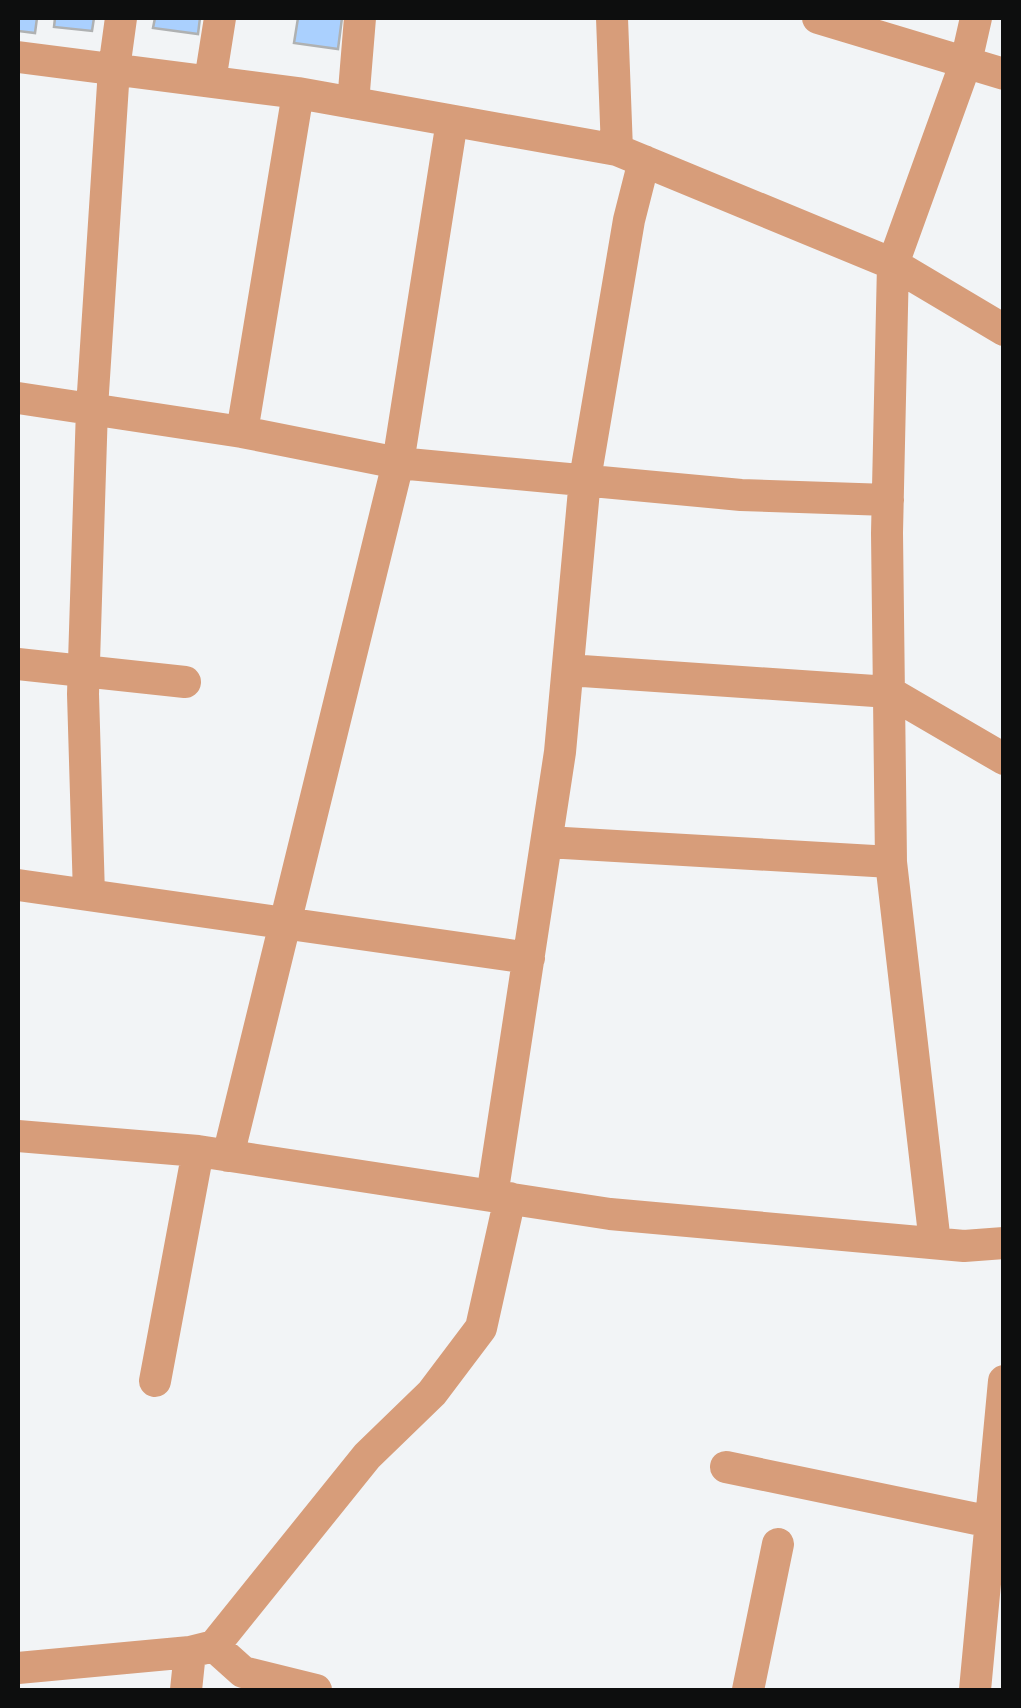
<svg xmlns="http://www.w3.org/2000/svg" width="1021" height="1708" viewBox="0 0 1021 1708" font-family="'Fira Sans',sans-serif">
<style>
.building{fill:#aad0fe;stroke:#afb1b2;stroke-width:2.5}
.lines{fill:none;stroke-linecap:round;stroke-linejoin:round}
.minor{stroke:#d79d7a;stroke-width:32}
</style>
<rect width="100%" height="100%" fill="#f2f4f6"/>
<!-- building -->
<path class="building" d="M18,18H37L35,33L18,31Z
M55,18H94L92,31L54,27Z
M155,18H200L198,34L153,28Z
M298,18H342L338,49L294,43Z"/>
<g class="lines">
<!-- minor -->
<path class="minor" d="M612,18L617,150
M818,18L1004,74
M18,57L298,93L617,150L893,264L1004,330
M210,81L220,18
M353,103L360,18
M18,398L242,432L398,463L741,495L888,500
M242,432L298,93
M18,664L185,682
M568,670L889,692L1004,759
M547,842L891,862
M18,885L529,958
M89,895L83,694L92,408L114,69L121,18
M18,1136L198,1151L610,1214L964,1246L1004,1243
M228,1156L398,463L452,121
M492,1196L560,752L585,479L629,220L644,161
M935,1243L891,862L887,533L893,264L966,62L976,18
M155,1381L198,1151
M726,1467L991,1522
M214,1646L367,1456L432,1393L481,1328L510,1198
M18,1668L190,1652L214,1646L243,1672L316,1690
M186,1690L190,1652
M748,1690L778,1544
M975,1690L1004,1381"/>
</g>
<!-- border -->
<rect width="1021" height="1708" fill="none" stroke="#0d0e0e" stroke-width="40"/>
</svg>
